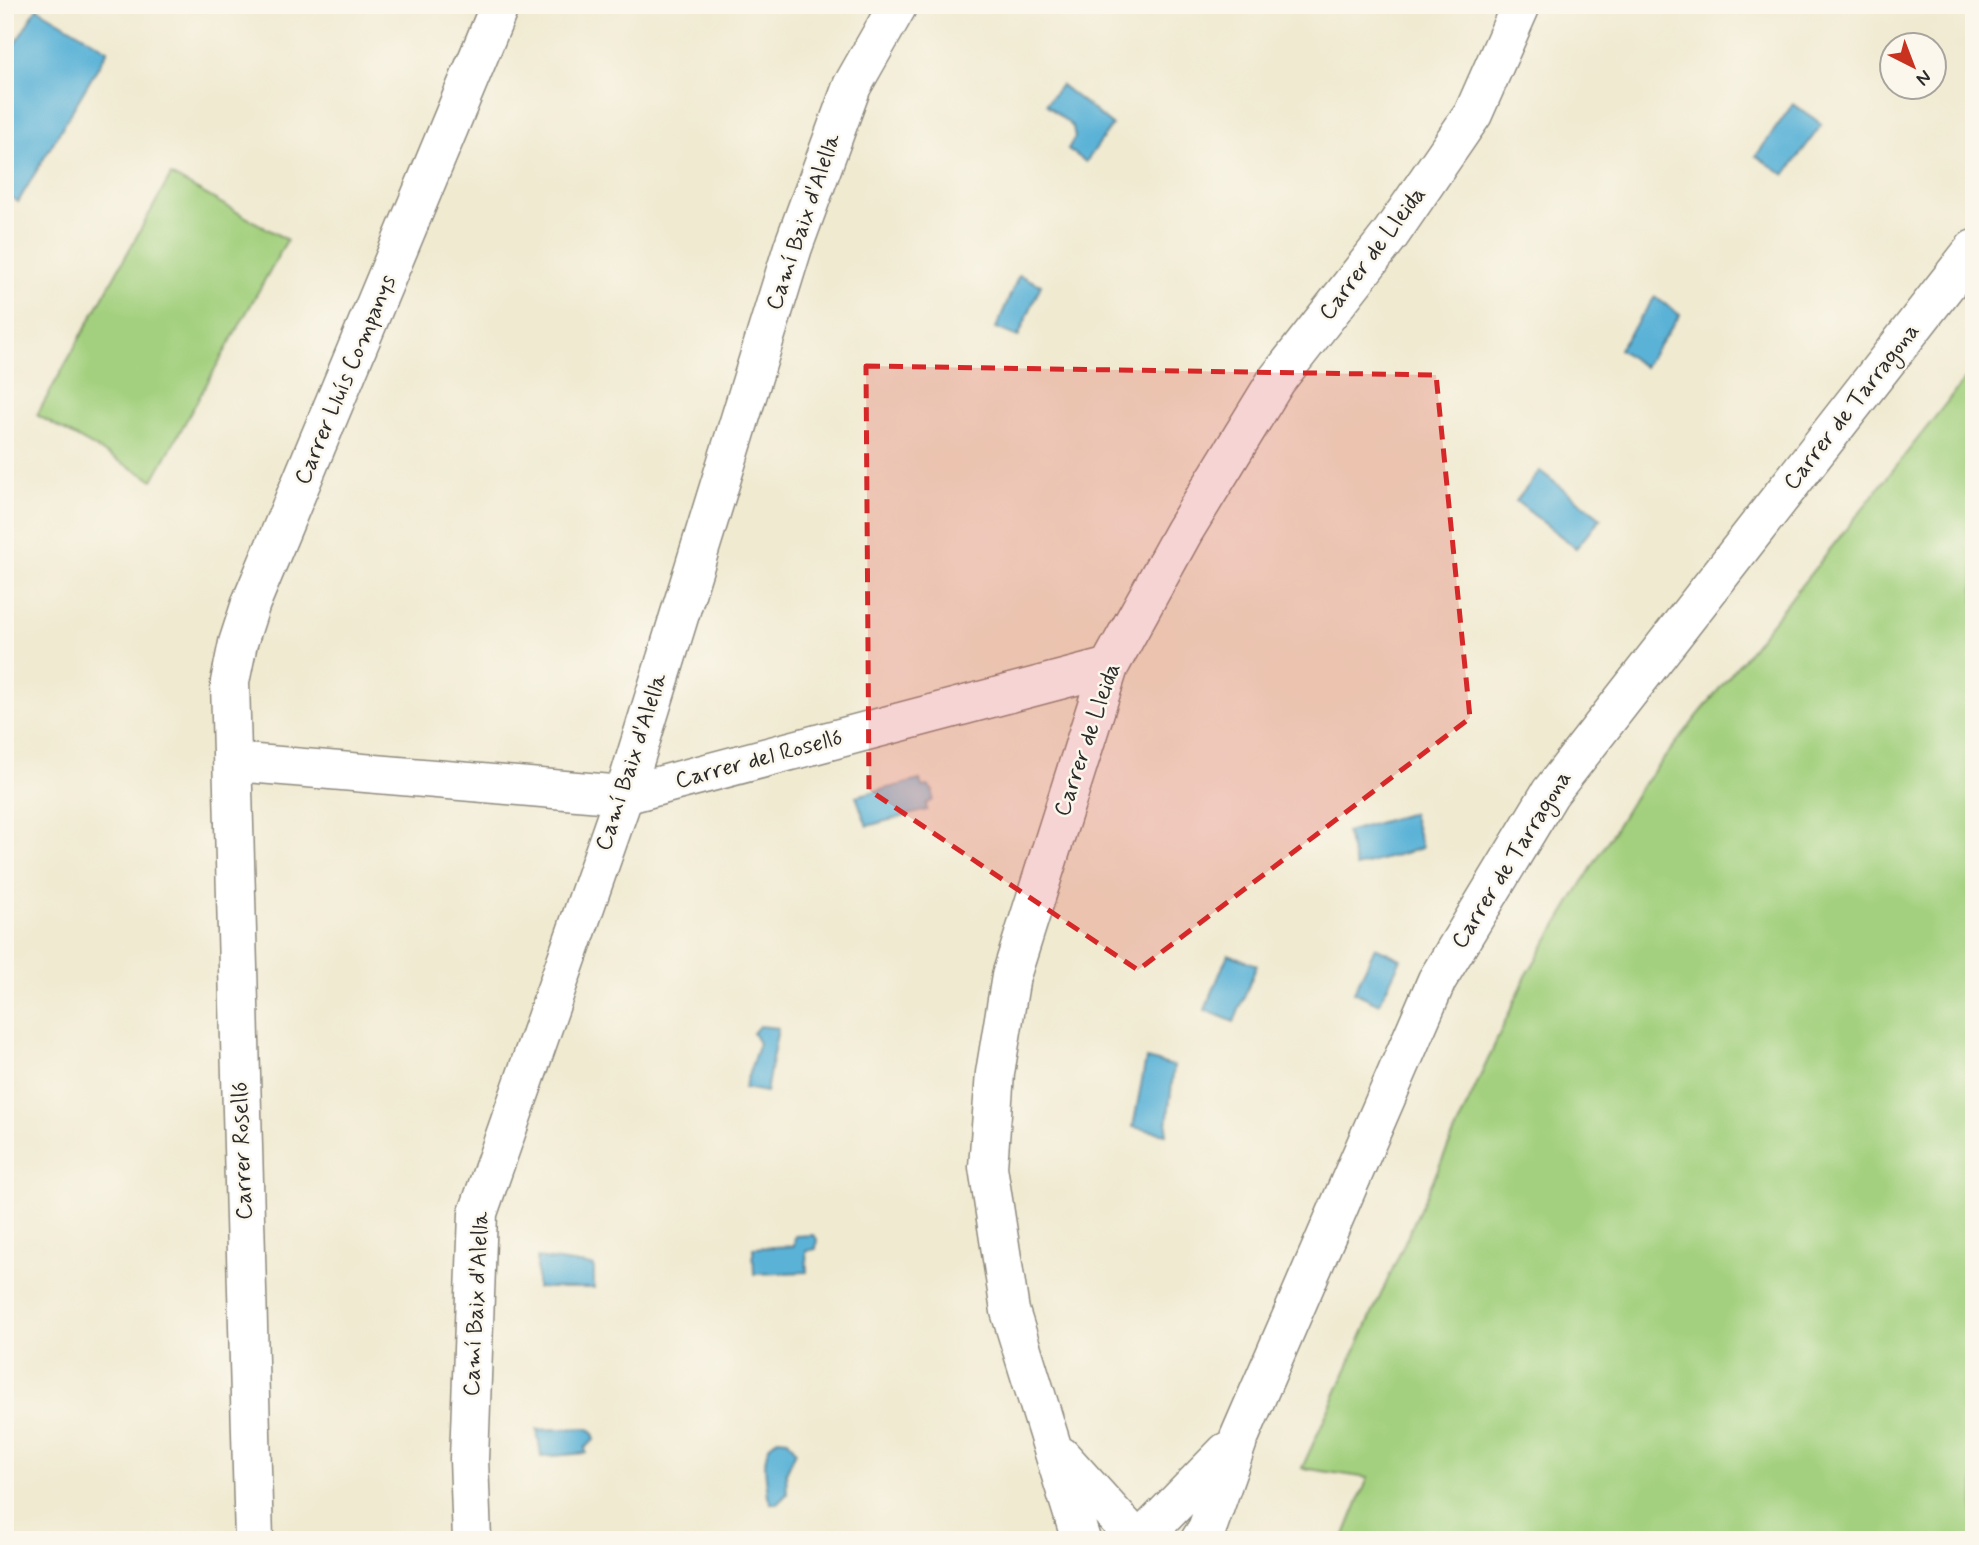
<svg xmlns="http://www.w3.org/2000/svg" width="1979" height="1545" viewBox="0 0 1979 1545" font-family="Mynerve,sans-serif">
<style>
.green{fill:#a3d07e;stroke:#677e54;stroke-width:2}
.water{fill:#5ab2d7;stroke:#426e81;stroke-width:2}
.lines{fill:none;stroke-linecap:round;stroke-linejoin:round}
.minor-casing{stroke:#8e8a7e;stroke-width:41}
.minor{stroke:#fff;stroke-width:38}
.marked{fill:#d62828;fill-opacity:0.2;stroke:#d62828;stroke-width:5;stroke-dasharray:14 9;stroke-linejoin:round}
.labels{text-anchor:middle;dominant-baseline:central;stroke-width:5;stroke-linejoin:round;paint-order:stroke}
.street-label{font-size:23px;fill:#2b2b2b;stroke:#fbf7ec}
</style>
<rect width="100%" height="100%" fill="#fbf7ec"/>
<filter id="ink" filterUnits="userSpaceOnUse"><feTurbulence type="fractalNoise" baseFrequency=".0143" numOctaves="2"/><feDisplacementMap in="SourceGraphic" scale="14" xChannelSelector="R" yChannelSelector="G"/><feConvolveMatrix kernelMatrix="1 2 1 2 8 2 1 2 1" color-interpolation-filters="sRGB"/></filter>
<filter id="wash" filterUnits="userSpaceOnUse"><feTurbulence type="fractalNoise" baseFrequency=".00686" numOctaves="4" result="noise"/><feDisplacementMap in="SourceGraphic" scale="28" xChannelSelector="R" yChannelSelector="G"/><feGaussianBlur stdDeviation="1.57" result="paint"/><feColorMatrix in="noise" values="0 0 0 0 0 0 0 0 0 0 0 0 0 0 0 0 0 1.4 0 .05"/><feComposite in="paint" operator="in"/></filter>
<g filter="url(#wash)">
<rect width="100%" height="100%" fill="#f0ead1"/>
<!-- green -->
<path class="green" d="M171,175L287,240L153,480L37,415Z
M1974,368V1540H1343L1368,1478L1302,1468L1526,976L1638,791Z"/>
<!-- water -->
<path class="water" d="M37,8L108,50L18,202L5,194V61Z
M1061,85L1112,125L1086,162L1068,149L1075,137L1073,127L1046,104Z
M1793,104L1822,124L1785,175L1756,156Z
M1019,275L1041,285L1018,337L996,328Z
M1655,297L1680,315L1644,367L1619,349Z
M1540,471L1601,518L1576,548L1516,501Z
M920,780L922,787L928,786L933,791V800L926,804L927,810L867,826L856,796Z
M1412,813L1422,848L1356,867L1346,832Z
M1375,947L1401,959L1379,1004L1354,992Z
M1228,954L1257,965L1234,1022L1205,1010Z
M759,1026L778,1028L766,1092L744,1088L759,1043L753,1033Z
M1146,1059L1174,1066L1166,1134L1133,1127Z
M813,1235L817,1239L816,1249L806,1251L807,1272L754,1274L753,1248L794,1246L795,1236Z
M537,1258L594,1266V1288H537Z
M586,1428L592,1431L595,1439L585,1448L586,1453L541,1457L537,1430Z
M778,1439L788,1440L796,1451L786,1473L787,1494L777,1504L771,1503L768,1497C767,1479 758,1448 778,1439Z"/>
</g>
<g filter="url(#ink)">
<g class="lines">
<!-- minor casing -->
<g class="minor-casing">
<path id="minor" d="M234,762L624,795L1109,667
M1061,1456L1129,1531
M1149,1531L1226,1452
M254,1540L230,682L238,643L251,603L500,5
M472,1540L469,1459L478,1213L624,795L793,247L852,86L898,5
M1081,1540L1010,1311L988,1167L995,1073L1011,976L1109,667L1184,531L1276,381L1390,235L1473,114L1521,5
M1200,1540L1207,1529L1239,1438L1437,980L1550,793L1974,249"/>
</g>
<!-- minor -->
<use href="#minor" class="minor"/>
</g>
</g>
<!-- marked area -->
<path class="marked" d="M866,366L1436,375L1470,718L1138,970L869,790Z"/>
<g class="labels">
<!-- street labels -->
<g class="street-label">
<text transform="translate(804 222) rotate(-71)">Camí Baix d'Alella</text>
<text transform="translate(1373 254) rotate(-53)">Carrer de Lleida</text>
<text transform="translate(346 380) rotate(-67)">Carrer Lluís Companys</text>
<text transform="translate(1852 407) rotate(-52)">Carrer de Tarragona</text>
<text transform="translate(1088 740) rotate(-71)">Carrer de Lleida</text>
<text transform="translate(759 760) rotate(-15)">Carrer del Roselló</text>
<text transform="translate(632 762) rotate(-72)">Camí Baix d'Alella</text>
<text transform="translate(1512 860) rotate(-58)">Carrer de Tarragona</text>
<text transform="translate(243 1151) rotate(-92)">Carrer Roselló</text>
<text transform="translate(477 1304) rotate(-87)">Camí Baix d'Alella</text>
</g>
</g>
<!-- margin -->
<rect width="1979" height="1545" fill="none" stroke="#fbf7ec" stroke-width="28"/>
<!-- north arrow -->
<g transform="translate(1913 66) rotate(138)"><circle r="33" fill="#fbf7ec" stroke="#a8a59f" stroke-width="2"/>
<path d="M0-5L12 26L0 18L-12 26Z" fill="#c8321e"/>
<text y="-10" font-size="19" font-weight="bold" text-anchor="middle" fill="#2b2b2b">N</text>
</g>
</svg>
